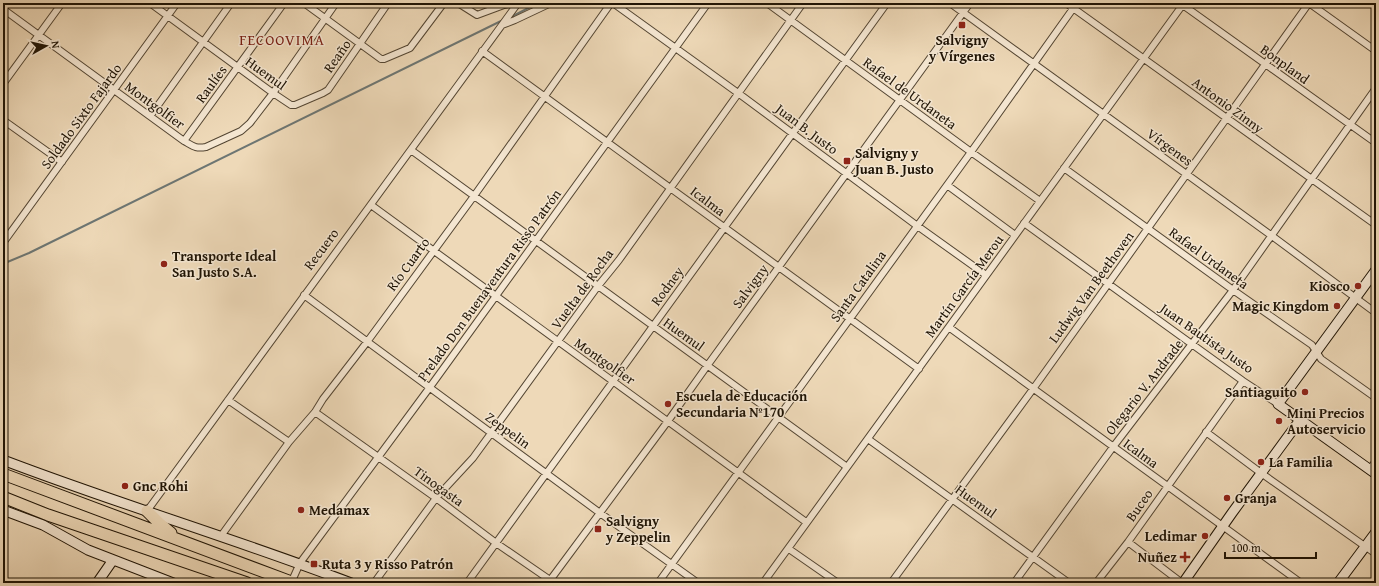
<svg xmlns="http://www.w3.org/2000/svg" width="1379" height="586" viewBox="0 0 1379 586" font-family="'Gentium Book Plus',serif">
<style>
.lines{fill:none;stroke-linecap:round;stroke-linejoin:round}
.stream{stroke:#6d7673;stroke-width:2}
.street-casing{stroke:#534532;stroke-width:8}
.secondary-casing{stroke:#1f1405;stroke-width:11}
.highway-casing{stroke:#1f1405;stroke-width:13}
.street{stroke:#f4e6d1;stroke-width:6}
.secondary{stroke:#f4e6d1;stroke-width:9}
.highway{stroke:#eed9b8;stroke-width:11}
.poi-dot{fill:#8f2418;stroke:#f4e6d1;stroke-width:1.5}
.labels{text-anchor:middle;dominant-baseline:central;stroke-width:3;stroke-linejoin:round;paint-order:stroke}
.poi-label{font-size:14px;font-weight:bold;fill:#1f1405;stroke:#f4e6d1;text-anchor:start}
.street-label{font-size:14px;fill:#1f1405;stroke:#f4e6d1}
.neighbourhood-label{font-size:15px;letter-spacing:1px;fill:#7a1f14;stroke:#f4e6d1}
</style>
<rect width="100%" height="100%" fill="#eed9b8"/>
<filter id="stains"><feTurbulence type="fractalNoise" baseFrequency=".005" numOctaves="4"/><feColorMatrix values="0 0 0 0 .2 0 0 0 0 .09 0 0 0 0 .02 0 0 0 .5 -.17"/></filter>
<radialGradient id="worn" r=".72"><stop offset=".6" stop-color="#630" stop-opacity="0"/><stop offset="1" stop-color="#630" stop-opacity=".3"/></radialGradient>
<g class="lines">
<!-- stream -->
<path class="stream" d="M511,17L538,3
M3,266L5,263L29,253L501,21"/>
<!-- street casing -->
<g class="street-casing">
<path id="street" d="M150,3L273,93L291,105H295L323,93L328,90L388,3
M304,3L381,59H384L410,48L443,4
M458,3L477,15L504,5L514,3
M613,3L738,93L916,225L986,275
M767,3L971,152L1040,201
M950,3L1272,236L1376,313
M1066,3L1376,225
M1180,3L1376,143
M3,9L184,141C193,146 195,149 206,147L241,131L250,123L273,93L336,3
M502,25L515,20L551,3
M482,51L919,369
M3,84L62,3
M151,115L231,3
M3,120L62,162
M184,141L284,3
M411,150L847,467
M1064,168L1233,290L1312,345L1321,359L1376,398
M947,185L1015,235
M371,205L806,522
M1024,223L1243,381L1278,404
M3,243L177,3
M304,295L600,513L698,583
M950,328L1301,583
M228,400L289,442
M315,412L436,498L496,543L550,580
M1206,432L1261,473L1376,554
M868,439L1069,583
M1369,470L1376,461
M147,511L518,3
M221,536L289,442L315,412L323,399L367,342L474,196L611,3
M1128,542L1182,583
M789,549L838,583
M291,583L300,563L430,387L708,3
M374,583L436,498L473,458L598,286L619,260L803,3
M467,583L887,3
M548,583L668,421L707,366L970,3
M658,583L971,152L1077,3
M763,583L1184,3
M891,583L1033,389L1309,3L1376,51
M1014,583L1113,447L1233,290L1376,88
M1096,583L1128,542L1243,381"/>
</g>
<!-- secondary casing -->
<g class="secondary-casing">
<path id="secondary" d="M1376,270L1278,404L1376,474
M3,460C118,504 236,539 351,583
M3,510L43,525L88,550L173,583
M97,583L113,560
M1183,583L1232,513L1300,420
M1338,583L1376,532"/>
</g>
<!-- highway casing -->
<g class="highway-casing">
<path id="highway" d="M3,474L294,583
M3,497L48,515L247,583
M147,511L159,523L171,533"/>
</g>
<!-- street -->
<use href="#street" class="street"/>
<!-- secondary -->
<use href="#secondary" class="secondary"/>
<!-- highway -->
<use href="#highway" class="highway"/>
</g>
<!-- markers -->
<g class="poi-dot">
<rect x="958" y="21" width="8" height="8" rx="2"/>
<rect x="843" y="157" width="8" height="8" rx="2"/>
<circle cx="164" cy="264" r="4"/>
<circle cx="1358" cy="286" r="4"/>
<circle cx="1337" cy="306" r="4"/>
<circle cx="1305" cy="392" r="4"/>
<circle cx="668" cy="404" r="4"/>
<circle cx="1279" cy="421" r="4"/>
<circle cx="1261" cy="462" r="4"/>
<circle cx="125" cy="486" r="4"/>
<circle cx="1227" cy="498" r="4"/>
<circle cx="301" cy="510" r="4"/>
<rect x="594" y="525" width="8" height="8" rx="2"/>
<circle cx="1205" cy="536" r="4"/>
<path d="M1183 551h4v4h4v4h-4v4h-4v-4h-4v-4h4z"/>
<rect x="310" y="560" width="8" height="8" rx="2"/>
</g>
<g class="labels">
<!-- poi labels -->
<g class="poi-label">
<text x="962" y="40" text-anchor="middle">Salvigny<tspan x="962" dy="16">y Vírgenes</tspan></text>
<text x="855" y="153">Salvigny y<tspan x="855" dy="16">Juan B. Justo</tspan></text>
<text x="172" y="256">Transporte Ideal<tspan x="172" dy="16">San Justo S.A.</tspan></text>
<text x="1350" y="286" text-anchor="end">Kiosco</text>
<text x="1329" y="306" text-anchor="end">Magic Kingdom</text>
<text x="1297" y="392" text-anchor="end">Santiaguito</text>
<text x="676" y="396">Escuela de Educación<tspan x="676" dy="16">Secundaria Nº170</tspan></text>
<text x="1287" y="413">Mini Precios<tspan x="1287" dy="16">Autoservicio</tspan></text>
<text x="1269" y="462">La Familia</text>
<text x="133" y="486">Gnc Rohi</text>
<text x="1235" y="498">Granja</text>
<text x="309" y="510">Medamax</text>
<text x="606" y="521">Salvigny<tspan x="606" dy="16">y Zeppelin</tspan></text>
<text x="1197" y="536" text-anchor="end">Ledimar</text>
<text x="1177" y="557" text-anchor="end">Nuñez</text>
<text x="322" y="564">Ruta 3 y Risso Patrón</text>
</g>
<!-- street labels -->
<g class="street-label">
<text transform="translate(337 56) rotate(-55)">Reaño</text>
<text transform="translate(1285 64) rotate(36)">Bonpland</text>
<text transform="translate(266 73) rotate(36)">Huemul</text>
<text transform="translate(211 84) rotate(-54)">Raulíes</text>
<text transform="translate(910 93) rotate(36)">Rafael de Urdaneta</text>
<text transform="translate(155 105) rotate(36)">Montgolfier</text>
<text transform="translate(1228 105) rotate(36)">Antonio Zinny</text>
<text transform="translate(81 116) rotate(-54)">Soldado Sixto Fajardo</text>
<text transform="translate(807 129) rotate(37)">Juan B. Justo</text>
<text transform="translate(1170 147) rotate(36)">Vírgenes</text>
<text transform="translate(708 201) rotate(37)">Icalma</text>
<text transform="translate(321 249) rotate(-53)">Recuero</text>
<text transform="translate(1209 258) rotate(36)">Rafael Urdaneta</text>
<text transform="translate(408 264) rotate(-54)">Río Cuarto</text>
<text transform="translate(489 285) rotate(-54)">Prelado Don Buenaventura Risso Patrón</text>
<text transform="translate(667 286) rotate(-54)">Rodney</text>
<text transform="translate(750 286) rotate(-54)">Salvigny</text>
<text transform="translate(858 286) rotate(-54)">Santa Catalina</text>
<text transform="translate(964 286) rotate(-54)">Martín García Merou</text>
<text transform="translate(1091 287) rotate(-54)">Ludwig Van Beethoven</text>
<text transform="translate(582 289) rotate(-54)">Vuelta de Rocha</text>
<text transform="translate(684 334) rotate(36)">Huemul</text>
<text transform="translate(1207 338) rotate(35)">Juan Bautista Justo</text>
<text transform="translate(605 361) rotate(35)">Montgolfier</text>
<text transform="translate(1144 387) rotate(-52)">Olegario V. Andrade</text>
<text transform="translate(508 430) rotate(36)">Zeppelin</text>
<text transform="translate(1141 453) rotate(36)">Icalma</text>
<text transform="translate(439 486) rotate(36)">Tinogasta</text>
<text transform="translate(976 501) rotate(36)">Huemul</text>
<text transform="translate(1139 505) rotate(-55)">Buceo</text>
</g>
<!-- neighbourhood labels -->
<g class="neighbourhood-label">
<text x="282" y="39">FECOOVIMA</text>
</g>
</g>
<!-- margin -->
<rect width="1379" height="586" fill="none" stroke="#eed9b8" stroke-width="16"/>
<rect x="4" y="4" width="1371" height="578" fill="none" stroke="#1f1405" stroke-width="2"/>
<rect x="8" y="8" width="1363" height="570" fill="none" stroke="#1f1405"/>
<!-- north arrow -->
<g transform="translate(46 46) rotate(82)" stroke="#f4e6d1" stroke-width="3" paint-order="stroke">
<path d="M0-3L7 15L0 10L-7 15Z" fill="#1f1405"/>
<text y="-6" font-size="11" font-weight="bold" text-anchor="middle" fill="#1f1405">N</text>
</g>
<!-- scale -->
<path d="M1225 552v6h91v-6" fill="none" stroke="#1f1405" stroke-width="2"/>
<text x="1231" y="552" font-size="12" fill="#1f1405" stroke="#f4e6d1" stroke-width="3" paint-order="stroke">100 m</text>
<rect width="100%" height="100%" filter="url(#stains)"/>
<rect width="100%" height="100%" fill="url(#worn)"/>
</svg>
